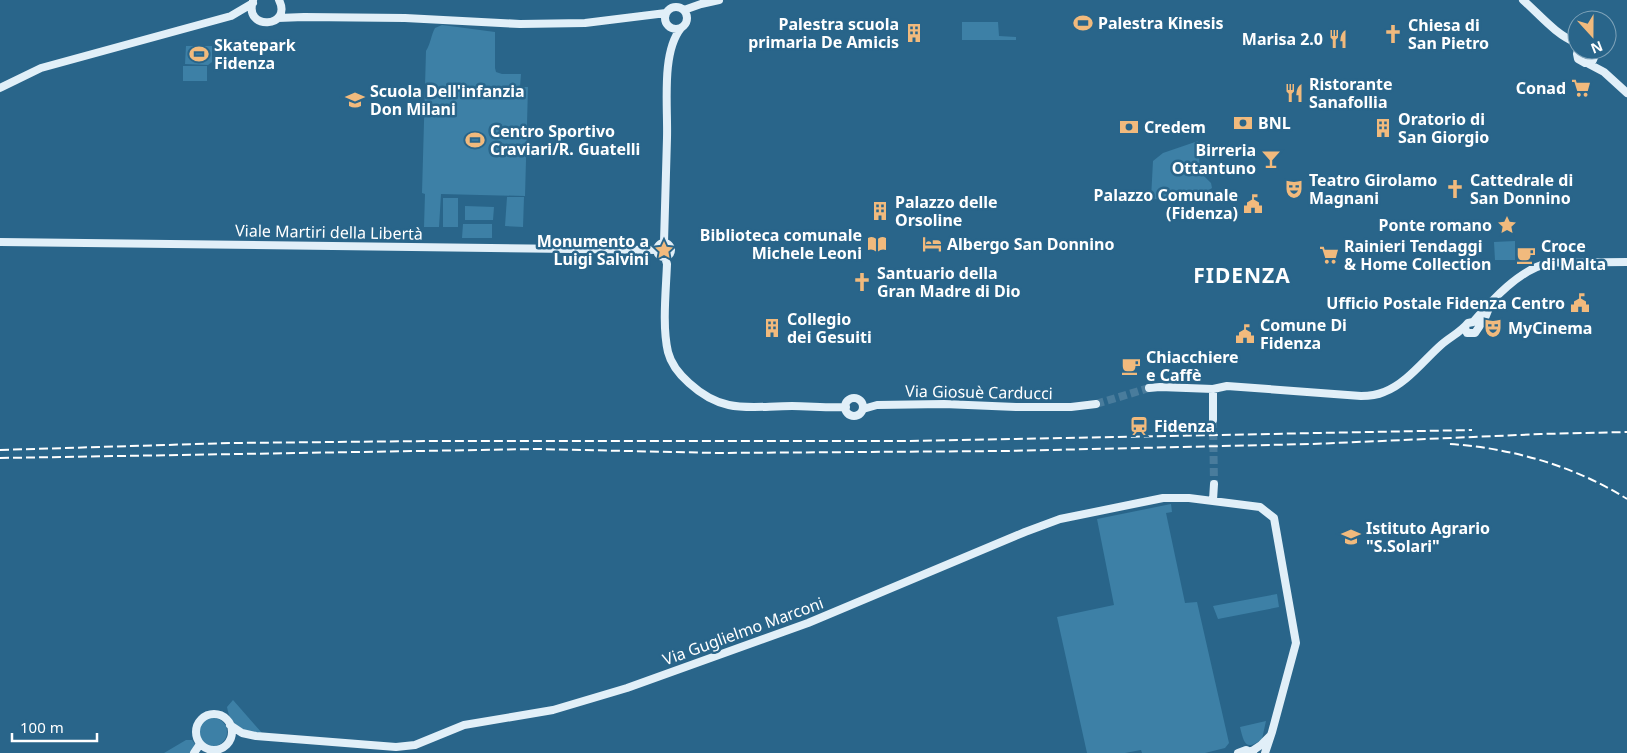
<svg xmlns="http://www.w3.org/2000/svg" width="1627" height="753" viewBox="0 0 1627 753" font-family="'Noto Sans',sans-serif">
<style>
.green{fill:#3d80a6}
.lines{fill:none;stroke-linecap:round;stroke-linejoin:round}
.secondary-tunnel{stroke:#497c9c;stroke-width:8;stroke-dasharray:8 4;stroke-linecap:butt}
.secondary{stroke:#e1eff8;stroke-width:8}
.rail{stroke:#fff;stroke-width:2;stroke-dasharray:9 4;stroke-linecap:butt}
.labels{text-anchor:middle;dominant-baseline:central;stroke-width:5;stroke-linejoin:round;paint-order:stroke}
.poi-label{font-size:16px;font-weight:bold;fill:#fff;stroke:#29658a;text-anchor:start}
.street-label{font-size:16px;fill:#fff;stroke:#29658a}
.district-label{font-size:21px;font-weight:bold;letter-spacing:1px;fill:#fff;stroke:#29658a}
</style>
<rect width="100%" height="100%" fill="#29658a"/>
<!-- green -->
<path class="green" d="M962,22H998L999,36L1016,37V40H962Z
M442,25L495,32V68L496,72L502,74H521L520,87H528L525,196L441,194L439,227H424L425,194L422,193L426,51C431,43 431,35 435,28Z
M186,46H212V62L208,65L185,64Z
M183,66H207V81H183Z
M1198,141L1200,172L1211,183L1212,188L1195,200L1151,199L1153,161L1163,153Z
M507,197H524L523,227L505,226Z
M443,198H458V227H443Z
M465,206L494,207L493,220H465Z
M463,224H492V238H462Z
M1515,241V260H1495L1494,242Z
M1171,504L1172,512L1166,513L1185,603L1197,602L1229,743L1225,748L1205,753H1142L1141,750L1125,753H1087L1057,617L1114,605L1097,519Z
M1277,594L1279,607L1218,619L1213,606Z
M233,700L262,733C243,731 231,729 227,707Z
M199 732a14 14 0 1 1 28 0a14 14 0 1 1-28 0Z
M1266,721L1262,739C1246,751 1244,744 1240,727Z
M186,740H192L195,744L191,753H164Z"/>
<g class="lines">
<!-- secondary-tunnel -->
<path class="secondary-tunnel" d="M1096,404L1149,388
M1213,420L1214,484"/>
<!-- secondary -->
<path class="secondary" d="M1523,0C1540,15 1556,35 1577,43
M253,1C243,31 293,28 279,0
M665 18a11 11 0 1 1 22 0a11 11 0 1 1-22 0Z
M684,10L701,4L719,0
M278,18L304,17L405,18L520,24L585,23L666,13
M1578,50L1577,54L1578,59L1585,63L1593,60L1595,55L1594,50
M1587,63L1604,72L1627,93
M0,88L41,68L231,16L253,3
M0,242L657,250
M664,242C665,207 666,173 667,138C668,106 661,53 681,28
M657 250a7 7 0 1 1 14 0a7 7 0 1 1-14 0Z
M665,257L667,264C666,290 662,327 668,352C671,364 680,375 689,383C724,415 750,406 792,406C810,406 828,408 846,407
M1473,322C1492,300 1520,269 1549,263C1556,262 1565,263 1572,263C1591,262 1609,262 1627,262
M1465,328L1467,333H1475L1485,318L1489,308
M1149,388L1160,387L1213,389L1227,386L1361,396C1369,396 1377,395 1384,392C1406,384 1424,360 1441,345C1450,337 1461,332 1468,323L1473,322
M1213,389V420
M845 407a9 9 0 1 1 18 0a9 9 0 1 1-18 0Z
M863,409L877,405L944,404L1016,407H1071L1096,404
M1213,500L1214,484
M196 732a18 18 0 1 1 36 0a18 18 0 1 1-36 0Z
M230,725L242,733L256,736L396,747L415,745L464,725L553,710L627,688L808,623L1025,532L1060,519L1163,498H1189L1260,507L1274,518L1296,643L1272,732L1265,753
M1252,751L1261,745L1270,736
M194,753L200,744
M1238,753L1246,750L1253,753"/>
<!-- rail -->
<path class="rail" d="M1450,444C1511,448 1575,466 1627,499
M0,450L231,443L437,441H910L1472,430
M0,458L537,449L718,453L1005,451L1312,444L1541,434L1627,432"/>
</g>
<!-- icons -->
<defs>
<g id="stadium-bare" transform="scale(1.5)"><path d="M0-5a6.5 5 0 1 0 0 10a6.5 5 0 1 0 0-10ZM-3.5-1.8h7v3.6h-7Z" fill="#f1ba7d" stroke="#29658a" stroke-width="2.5" paint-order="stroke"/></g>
<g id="building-bare" transform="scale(1.5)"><path d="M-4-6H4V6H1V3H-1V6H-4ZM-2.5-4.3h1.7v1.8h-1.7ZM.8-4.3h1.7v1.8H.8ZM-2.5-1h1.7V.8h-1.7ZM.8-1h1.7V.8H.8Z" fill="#f1ba7d" stroke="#29658a" stroke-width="2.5" paint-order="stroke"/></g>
<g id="church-bare" transform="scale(1.5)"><path d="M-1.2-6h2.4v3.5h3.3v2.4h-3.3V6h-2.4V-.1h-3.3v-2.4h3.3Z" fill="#f1ba7d" stroke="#29658a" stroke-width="2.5" paint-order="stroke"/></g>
<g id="restaurant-bare" transform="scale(1.5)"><path d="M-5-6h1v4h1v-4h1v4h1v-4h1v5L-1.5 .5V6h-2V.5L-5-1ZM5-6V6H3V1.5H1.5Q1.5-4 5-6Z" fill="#f1ba7d" stroke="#29658a" stroke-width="2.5" paint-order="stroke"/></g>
<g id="supermarket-bare" transform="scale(1.5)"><path d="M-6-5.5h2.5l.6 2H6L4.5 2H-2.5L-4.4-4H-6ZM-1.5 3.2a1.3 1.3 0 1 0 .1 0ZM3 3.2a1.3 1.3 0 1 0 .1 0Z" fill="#f1ba7d" stroke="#29658a" stroke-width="2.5" paint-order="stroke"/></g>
<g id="school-bare" transform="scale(1.5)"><path d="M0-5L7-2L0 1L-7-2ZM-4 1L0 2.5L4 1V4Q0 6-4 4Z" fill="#f1ba7d" stroke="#29658a" stroke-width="2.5" paint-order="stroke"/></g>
<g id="bank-bare" transform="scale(1.5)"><path d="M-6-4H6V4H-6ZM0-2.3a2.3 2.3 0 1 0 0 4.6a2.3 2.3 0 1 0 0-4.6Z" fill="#f1ba7d" stroke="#29658a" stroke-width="2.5" paint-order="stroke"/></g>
<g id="bar-bare" transform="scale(1.5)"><path d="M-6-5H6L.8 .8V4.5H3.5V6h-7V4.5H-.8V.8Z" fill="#f1ba7d" stroke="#29658a" stroke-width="2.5" paint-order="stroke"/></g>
<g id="theatre-bare" transform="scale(1.5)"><path d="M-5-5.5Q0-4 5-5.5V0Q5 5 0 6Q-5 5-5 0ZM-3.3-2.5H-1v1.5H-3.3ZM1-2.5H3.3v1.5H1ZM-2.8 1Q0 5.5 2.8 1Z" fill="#f1ba7d" stroke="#29658a" stroke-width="2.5" paint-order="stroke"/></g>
<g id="civic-bare" transform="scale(1.5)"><path d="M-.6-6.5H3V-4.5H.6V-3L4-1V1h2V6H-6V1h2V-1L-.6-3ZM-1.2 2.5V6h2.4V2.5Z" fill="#f1ba7d" stroke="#29658a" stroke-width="2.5" paint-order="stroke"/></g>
<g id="sight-bare" transform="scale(1.5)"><path d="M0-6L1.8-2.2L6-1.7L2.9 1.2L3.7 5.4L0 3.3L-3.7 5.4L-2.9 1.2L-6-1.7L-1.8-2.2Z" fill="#f1ba7d" stroke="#29658a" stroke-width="2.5" paint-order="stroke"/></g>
<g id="library-bare" transform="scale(1.5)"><path d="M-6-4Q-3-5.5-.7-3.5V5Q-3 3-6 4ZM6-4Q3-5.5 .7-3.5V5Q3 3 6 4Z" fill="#f1ba7d" stroke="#29658a" stroke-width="2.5" paint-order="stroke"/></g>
<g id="hotel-bare" transform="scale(1.5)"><path d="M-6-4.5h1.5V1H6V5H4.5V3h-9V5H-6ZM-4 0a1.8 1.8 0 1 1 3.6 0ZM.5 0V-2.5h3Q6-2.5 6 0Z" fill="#f1ba7d" stroke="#29658a" stroke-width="2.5" paint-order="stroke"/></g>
<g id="cafe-bare" transform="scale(1.5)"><path d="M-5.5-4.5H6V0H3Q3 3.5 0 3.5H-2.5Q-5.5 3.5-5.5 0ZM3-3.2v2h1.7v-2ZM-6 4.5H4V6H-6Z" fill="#f1ba7d" stroke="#29658a" stroke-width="2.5" paint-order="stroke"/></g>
<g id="station-bare" transform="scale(1.5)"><path d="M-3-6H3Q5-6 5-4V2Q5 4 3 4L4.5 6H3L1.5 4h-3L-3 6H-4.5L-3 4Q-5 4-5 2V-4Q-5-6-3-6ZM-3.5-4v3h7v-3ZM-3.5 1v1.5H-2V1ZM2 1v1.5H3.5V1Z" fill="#f1ba7d" stroke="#29658a" stroke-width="2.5" paint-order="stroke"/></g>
</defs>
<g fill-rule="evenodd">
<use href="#stadium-bare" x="1083" y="23"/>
<use href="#building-bare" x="914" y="33"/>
<use href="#church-bare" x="1393" y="34"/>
<use href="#restaurant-bare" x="1338" y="39"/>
<use href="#stadium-bare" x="199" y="54"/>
<use href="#supermarket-bare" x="1581" y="88"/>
<use href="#restaurant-bare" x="1294" y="93"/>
<use href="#school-bare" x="355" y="100"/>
<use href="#bank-bare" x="1243" y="123"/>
<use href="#bank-bare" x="1129" y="127"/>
<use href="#building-bare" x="1383" y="128"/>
<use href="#stadium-bare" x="475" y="140"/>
<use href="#bar-bare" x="1271" y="159"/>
<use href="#theatre-bare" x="1294" y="189"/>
<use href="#church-bare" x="1455" y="189"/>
<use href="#civic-bare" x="1253" y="204"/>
<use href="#building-bare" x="880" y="211"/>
<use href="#sight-bare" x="1507" y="225"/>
<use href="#library-bare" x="877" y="244"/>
<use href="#hotel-bare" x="932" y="244"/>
<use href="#sight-bare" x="664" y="250"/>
<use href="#supermarket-bare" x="1329" y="255"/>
<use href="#cafe-bare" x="1526" y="255"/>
<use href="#church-bare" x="862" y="282"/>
<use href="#civic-bare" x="1580" y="303"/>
<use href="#building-bare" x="772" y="328"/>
<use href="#theatre-bare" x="1493" y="328"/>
<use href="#civic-bare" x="1245" y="334"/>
<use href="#cafe-bare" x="1131" y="366"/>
<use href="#station-bare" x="1139" y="426"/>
<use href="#school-bare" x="1351" y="537"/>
</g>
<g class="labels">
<!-- poi labels -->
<g class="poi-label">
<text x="1098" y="23">Palestra Kinesis</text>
<text x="899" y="24" text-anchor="end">Palestra scuola<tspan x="899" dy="18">primaria De Amicis</tspan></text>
<text x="1408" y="25">Chiesa di<tspan x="1408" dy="18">San Pietro</tspan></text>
<text x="1323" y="39" text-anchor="end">Marisa 2.0</text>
<text x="214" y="45">Skatepark<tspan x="214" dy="18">Fidenza</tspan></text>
<text x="1309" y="84">Ristorante<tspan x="1309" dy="18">Sanafollia</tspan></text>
<text x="1566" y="88" text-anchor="end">Conad</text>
<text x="370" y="91">Scuola Dell'infanzia<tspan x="370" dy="18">Don Milani</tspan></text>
<text x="1398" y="119">Oratorio di<tspan x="1398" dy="18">San Giorgio</tspan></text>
<text x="1258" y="123">BNL</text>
<text x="1144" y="127">Credem</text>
<text x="490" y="131">Centro Sportivo<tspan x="490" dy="18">Craviari/R. Guatelli</tspan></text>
<text x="1256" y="150" text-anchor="end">Birreria<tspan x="1256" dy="18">Ottantuno</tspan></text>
<text x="1309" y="180">Teatro Girolamo<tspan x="1309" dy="18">Magnani</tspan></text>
<text x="1470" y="180">Cattedrale di<tspan x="1470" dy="18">San Donnino</tspan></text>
<text x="1238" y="195" text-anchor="end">Palazzo Comunale<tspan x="1238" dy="18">(Fidenza)</tspan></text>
<text x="895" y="202">Palazzo delle<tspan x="895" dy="18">Orsoline</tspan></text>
<text x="1492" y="225" text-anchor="end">Ponte romano</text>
<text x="862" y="235" text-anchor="end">Biblioteca comunale<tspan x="862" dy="18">Michele Leoni</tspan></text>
<text x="649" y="241" text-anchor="end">Monumento a<tspan x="649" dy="18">Luigi Salvini</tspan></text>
<text x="947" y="244">Albergo San Donnino</text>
<text x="1344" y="246">Rainieri Tendaggi<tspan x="1344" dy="18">&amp; Home Collection</tspan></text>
<text x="1541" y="246">Croce<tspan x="1541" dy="18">di Malta</tspan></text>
<text x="877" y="273">Santuario della<tspan x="877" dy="18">Gran Madre di Dio</tspan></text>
<text x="1565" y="303" text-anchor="end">Ufficio Postale Fidenza Centro</text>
<text x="787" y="319">Collegio<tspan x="787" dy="18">dei Gesuiti</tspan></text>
<text x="1260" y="325">Comune Di<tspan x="1260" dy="18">Fidenza</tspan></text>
<text x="1508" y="328">MyCinema</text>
<text x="1146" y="357">Chiacchiere<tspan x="1146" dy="18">e Caffè</tspan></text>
<text x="1154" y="426">Fidenza</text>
<text x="1366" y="528">Istituto Agrario<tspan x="1366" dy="18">"S.Solari"</tspan></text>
</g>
<!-- street labels -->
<g class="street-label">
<text transform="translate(329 232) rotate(1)">Viale Martiri della Libertà</text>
<text transform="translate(979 392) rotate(1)">Via Giosuè Carducci</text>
<text transform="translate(743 631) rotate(-20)">Via Guglielmo Marconi</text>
</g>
<!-- district labels -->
<g class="district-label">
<text x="1242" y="275">FIDENZA</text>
</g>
</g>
<!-- north arrow -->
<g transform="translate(1592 35) rotate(159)"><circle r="24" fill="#29658a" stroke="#7fa3b9"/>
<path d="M0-4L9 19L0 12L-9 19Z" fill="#f1ba7d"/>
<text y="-8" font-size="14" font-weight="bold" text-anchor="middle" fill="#ffffff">N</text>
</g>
<!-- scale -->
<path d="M12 733v8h85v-8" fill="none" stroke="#ffffff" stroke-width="2.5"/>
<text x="20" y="733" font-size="15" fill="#ffffff" stroke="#29658a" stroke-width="4" paint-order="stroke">100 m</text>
</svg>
